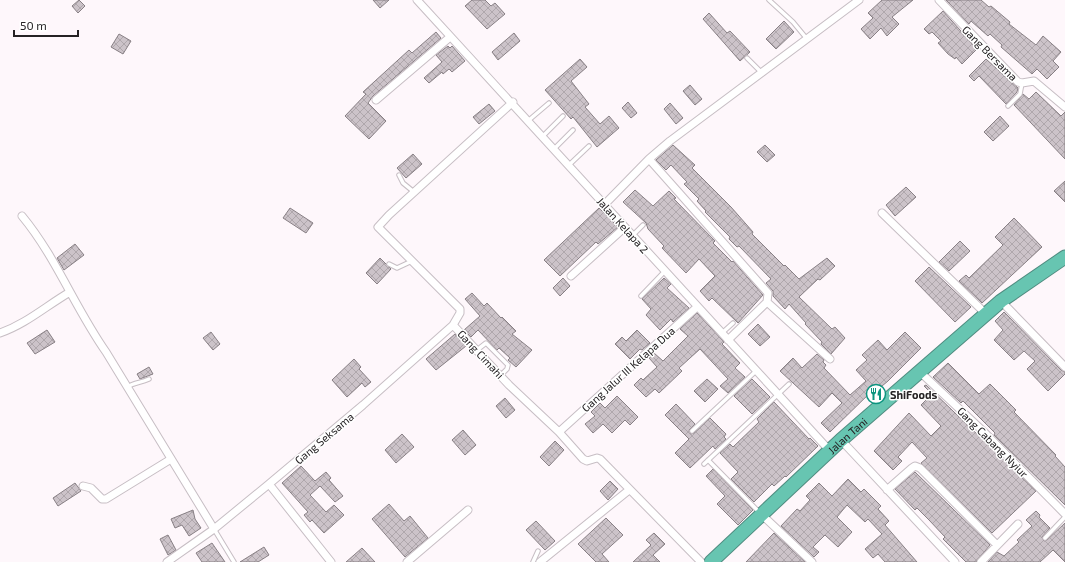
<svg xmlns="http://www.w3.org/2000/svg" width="1065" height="562" viewBox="0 0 1065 562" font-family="'Exo 2',sans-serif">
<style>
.building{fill:url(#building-cross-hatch);stroke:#888085}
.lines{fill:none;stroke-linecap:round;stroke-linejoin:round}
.lane-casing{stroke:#c7bec4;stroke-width:5.5}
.street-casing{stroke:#c7bec4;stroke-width:9}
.highway-casing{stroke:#508c80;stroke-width:15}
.lane{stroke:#fff;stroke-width:3.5}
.street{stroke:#fff;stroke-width:7}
.highway{stroke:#67c5b1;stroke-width:13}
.labels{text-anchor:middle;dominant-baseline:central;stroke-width:3;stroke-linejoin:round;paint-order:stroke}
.street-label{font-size:11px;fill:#252224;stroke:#fff}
.poi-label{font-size:11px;font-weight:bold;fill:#252224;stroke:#fff;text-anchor:start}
</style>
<defs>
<pattern id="building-cross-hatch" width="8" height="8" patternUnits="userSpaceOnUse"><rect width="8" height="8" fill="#ccc3c9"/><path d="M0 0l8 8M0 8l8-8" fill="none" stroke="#afa7ac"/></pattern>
</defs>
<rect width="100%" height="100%" fill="#fef7fb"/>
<!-- building -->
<path class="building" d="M79,0L85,6L78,13L72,6Z
M373,0H389L380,8Z
M472,0H485L491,6L495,3L505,14L487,29L465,6Z
M882,0H913L892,17L899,24L887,36L881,28L870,39L861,29L873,18L868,13Z
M946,0H981L989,7L991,6L1010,22L1009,24L1036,45L1043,36L1061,52L1053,61L1059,67L1047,79L1037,69L1032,74L1001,47L1002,45L990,34L988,36L971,21L969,24Z
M943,11L977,49L962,64L956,57L955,59L948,54L938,43L941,41L932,32L929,34L924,29Z
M709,13L727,33L730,31L750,52L740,61L703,19Z
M784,21L794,32L776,49L766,39Z
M436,32L441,38L373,96L368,103L386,121L369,139L345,116L366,94L363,92L409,50L412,53Z
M514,33L520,41L498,60L492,52Z
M119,34L131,41L123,54L111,47Z
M448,46L450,48L452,46L465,61L452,72L449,69L443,74L442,72L429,83L424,78L442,62L436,55Z
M580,59L587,67L571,81L589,104L585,107L600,124L609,116L619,128L597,147L573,117L571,119L545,90Z
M986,59L1018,88L1017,92L1006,104L979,76L974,81L969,76Z
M690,85L702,99L695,105L683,91Z
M1036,92L1061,116L1065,112V159L1014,105L1023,94L1029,99Z
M628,102L637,113L631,118L622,108Z
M670,103L683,118L676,124L664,109Z
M489,104L495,111L479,124L473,117Z
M1000,116L1009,126L993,141L984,132Z
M673,145L695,165L692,168L731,207L753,232L752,234L784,266L785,265L799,279L827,258L835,266L820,280L818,279L799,297L832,329L835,327L845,338L831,354L821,344L822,342L805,324L806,323L789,304L785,309L773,296V291L766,283L771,279L739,246L737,247L729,239L730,237L705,212L706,211L697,201L699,199L684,184L687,182L671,165L666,170L656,160Z
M765,145L775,155L767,162L757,152Z
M413,154L422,164L406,178L397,168Z
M1065,181V202L1054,191Z
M906,187L916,197L895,216L886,205Z
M635,190L653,206L669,191L676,198L674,199L715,241L713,243L732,262L733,261L763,295L738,323L712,298L709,301L700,291L715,276L699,259L686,273L662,248L664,246L648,229L646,223L623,202Z
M290,208L313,223L306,233L283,218Z
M599,208L618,227L598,244L596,242L560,276L544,260Z
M1014,218L1042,247L982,303L959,281L966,275L969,278L1003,245L995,237Z
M960,241L970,251L949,271L939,262Z
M75,244L84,255L64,270L57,258Z
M380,258L391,269L377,284L366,273Z
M929,267L971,307L955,322L915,281Z
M563,278L570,286L560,296L553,288Z
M664,278L671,284L667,288L689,308L673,322L671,319L660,330L646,315L651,309L642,299Z
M472,293L484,306L487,303L501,318L502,317L516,331L512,334L532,350L516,367L508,360L510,358L499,348L497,350L478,330L471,337L464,330L480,316L465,299Z
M1004,312L1061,370L1065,372V374L1048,391L1027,369L1035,361L1024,351L1014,360L994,340L1003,330L995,321Z
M697,313L724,342L722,344L740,363L735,368L745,377L728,393L720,386L728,379L700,349L679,368L682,371L659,393L655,389L646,397L634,385L641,378L643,380L657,367L649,358L654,353L663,361L688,336L680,329Z
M758,324L770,337L760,346L748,334Z
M47,330L55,342L35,354L27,343Z
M637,330L650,343L642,350L640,349L630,359L615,344L622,337L626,341Z
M211,332L220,344L213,350L203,338Z
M905,332L921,348L888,381L876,391L874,389L830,432L821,423L842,403L832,393L819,407L780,371L793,358L802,368L817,354L824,360L823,362L826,365L824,368L850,395L866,381L856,370L867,360L862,355L878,340L887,350Z
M455,334L466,346L436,370L426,359Z
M354,359L361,367L359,369L371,382L365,387L362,383L347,397L332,380Z
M948,363L979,394L990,384L1016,410L1014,412L1056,455L1055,456L1065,467V505L994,435L995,433L963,401L961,403L933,377Z
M149,367L153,374L140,379L137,374Z
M707,379L718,389L705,402L694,391Z
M752,379L770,397L752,414L734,396Z
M926,385L1036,491L992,533L921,463L927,458L912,442L898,457L902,461L893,470L874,451L909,413L931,436L941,426L921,405L932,394L924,386Z
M617,396L638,417L630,425L625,420L612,433L603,424L593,433L585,424L595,416L591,412L600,403L605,408Z
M505,398L515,410L506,418L496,406Z
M774,402L809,439L810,438L818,446L786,477L785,476L774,486L772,484L754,502L731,479L738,472L720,453L730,444L733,447L759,422L757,419Z
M676,404L695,424L689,430L691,434L694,433L710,418L726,434L724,437L726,439L715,449L713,446L690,468L675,453L689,439L665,415Z
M463,430L476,445L465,455L452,440Z
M402,434L414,447L396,463L385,450Z
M555,441L564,450L549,466L540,457Z
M301,466L315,481L326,472L331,478L329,480L343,496L335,502L320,486L310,495L326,512L334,505L344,515L324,533L312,520L310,522L304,515L308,512L282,483Z
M713,469L753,510L738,525L717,504L725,496L706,476Z
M915,472L990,545L976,562H966L943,539L945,537L929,520L917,508L915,510L895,489Z
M848,479L861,492L864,489L881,506L878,509L889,521L885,525L917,562H885L878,554L873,558L865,549L882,534L868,519L865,522L847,505L837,517L852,532L838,547L825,535L813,547L819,552L814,557L781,526L797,509L800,511L810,500L806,496L819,483L832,496Z
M610,481L618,489L608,500L600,491Z
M75,483L81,491L58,506L53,498Z
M389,504L404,521L410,516L428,538L405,557L372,519Z
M193,510L195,519L201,528L189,536L182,525L175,528L171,519Z
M1036,511L1040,515L1039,517L1050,528L1042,537L1044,541L1047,540L1065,523V562L1053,550L1040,562H988L997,552L1004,556L1019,542L1017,540L1032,526L1026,520Z
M606,518L623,535L602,554L609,562H596L578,544Z
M536,521L555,541L545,550L526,530Z
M654,533L665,544L653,555L660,562H633L651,545L646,540Z
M774,533L805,562H746Z
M168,535L176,550L168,555L160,539Z
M212,543L225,562H202L196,553Z
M264,547L269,555L258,562H240Z
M362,548L375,562H346Z"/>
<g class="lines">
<!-- lane casing -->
<g class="lane-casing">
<path id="lane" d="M769,0L793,22L807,39
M747,58L762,73
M1008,106L1020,94L1022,83
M529,120L549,103
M543,136L563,116
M554,149L573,130
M569,165L589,146
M399,175L403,183L414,192
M633,235L643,225
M389,264L397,268L412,261
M641,296L665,271
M722,333L733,323
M477,350L486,343L508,365L507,369L500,376
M127,387C135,382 141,383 149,379
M692,431L756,371
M708,460L760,513
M704,464L789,384
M214,529L234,562
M1045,538L1065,517
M533,562L538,551"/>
</g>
<!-- street casing -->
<g class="street-casing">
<path id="street" d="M417,0L830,451
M939,0L1018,82L1022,83L1034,81L1065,107
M376,100L450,37
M513,102L389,215L378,227L460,309V313L453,325L509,385L559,432L583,459L587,461L597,458L600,459L701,562
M649,159L768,293L767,302L728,340
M605,204L649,159L670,141L859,0
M882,213L986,314
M22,216C56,257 75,308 106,352L214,529L167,562
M571,276L624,228
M1001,301L1065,367
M767,302L830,359
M0,333C26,324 46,306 70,292
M920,372L984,432L1065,514
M559,432L697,307
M841,440L955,562
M83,486L91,488L102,499H106L171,459
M887,490L912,468L915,466L920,468L997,545
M761,514L812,562
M214,529L269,484
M331,562L269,484L363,405L453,325
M407,562L468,510
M540,562L629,490
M981,562L1018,524"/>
</g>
<!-- highway casing -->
<g class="highway-casing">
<g id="highway">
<path id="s1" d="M711,562L841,440L1001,301L1065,257"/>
</g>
</g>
<!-- lane -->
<use href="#lane" class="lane"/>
<!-- street -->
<use href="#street" class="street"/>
<!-- highway -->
<use href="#highway" class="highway"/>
</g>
<!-- icons -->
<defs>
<g id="restaurant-ring" transform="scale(1)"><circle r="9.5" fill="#fff" stroke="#0c947f" stroke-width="1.5"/><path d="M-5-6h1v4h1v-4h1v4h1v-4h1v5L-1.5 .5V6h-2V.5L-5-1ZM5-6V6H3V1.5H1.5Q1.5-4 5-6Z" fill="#0c947f"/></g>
</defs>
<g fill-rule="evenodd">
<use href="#restaurant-ring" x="876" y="394"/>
</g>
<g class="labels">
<!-- street labels -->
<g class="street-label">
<text transform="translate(990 53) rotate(45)">Gang Bersama</text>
<text transform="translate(623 225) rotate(48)">Jalan Kelapa 2</text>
<text transform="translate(481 354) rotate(47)">Gang Cimahi</text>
<text transform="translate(628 369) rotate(-42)">Gang Jalur III Kelapa Dua</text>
<text stroke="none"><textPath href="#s1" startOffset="186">Jalan Tani</textPath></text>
<text transform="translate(324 438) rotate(-40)">Gang Seksama</text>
<text transform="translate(993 442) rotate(45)">Gang Cabang Nyiur</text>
</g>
<!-- poi labels -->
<g class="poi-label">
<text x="890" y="394">ShiFoods</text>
</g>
</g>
<!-- scale -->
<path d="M14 30v6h64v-6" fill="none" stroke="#252224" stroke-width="2"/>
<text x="20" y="30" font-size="12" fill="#252224" stroke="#ffffff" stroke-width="3" paint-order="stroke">50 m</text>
</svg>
